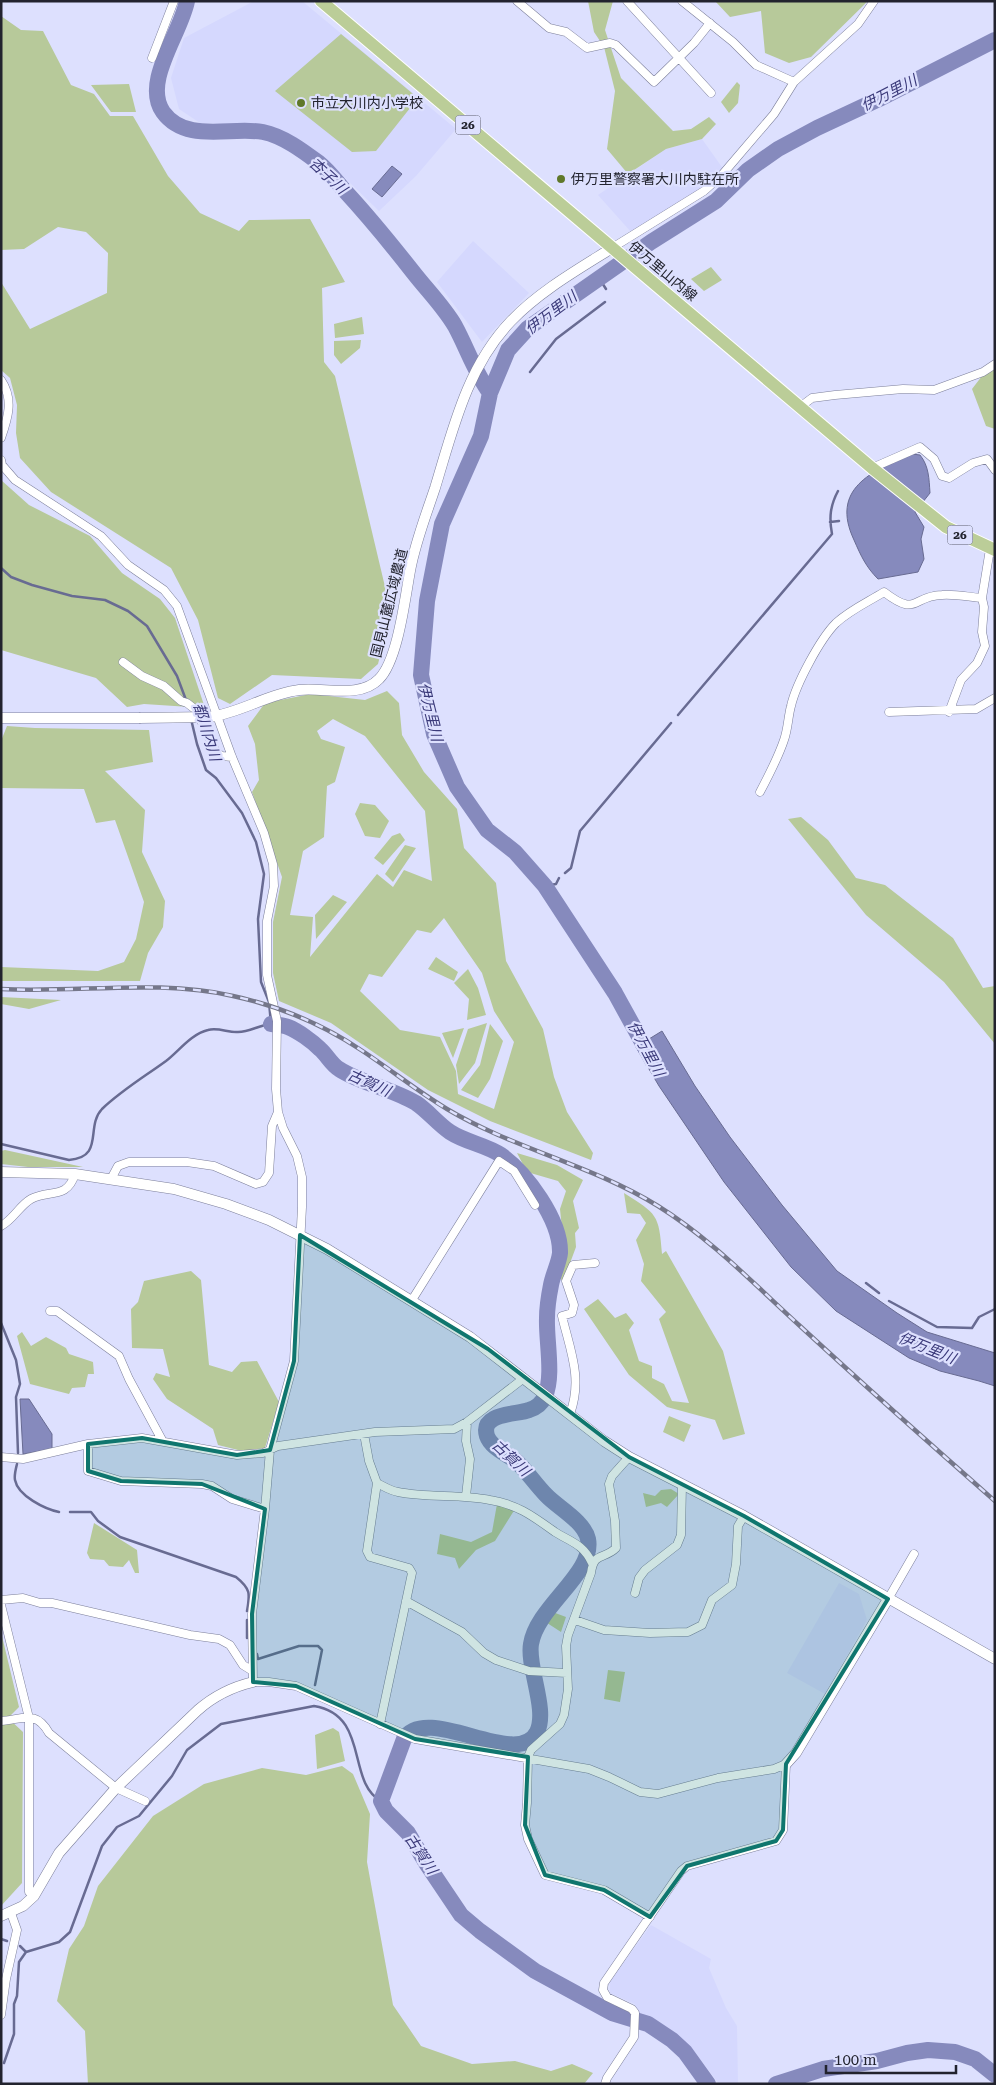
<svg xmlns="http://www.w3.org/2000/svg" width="996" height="2085" viewBox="0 0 996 2085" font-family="'Roboto Serif','Noto Sans JP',serif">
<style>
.built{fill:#d5d8fe}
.green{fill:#b7c99a;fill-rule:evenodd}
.water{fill:#868abd;stroke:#686b92}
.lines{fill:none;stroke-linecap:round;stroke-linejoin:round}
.stream{stroke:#686b92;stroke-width:2.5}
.river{stroke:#868abd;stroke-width:16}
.minor-casing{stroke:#7c7f9a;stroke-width:9}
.tertiary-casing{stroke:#7c7f9a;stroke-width:11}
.primary-casing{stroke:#fff;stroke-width:14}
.minor{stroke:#fff;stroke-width:8}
.tertiary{stroke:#fff;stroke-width:10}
.primary{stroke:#bbcd98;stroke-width:12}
.rail-casing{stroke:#75778a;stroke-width:4.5}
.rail{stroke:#dde0fe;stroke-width:2.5;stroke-dasharray:8;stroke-linecap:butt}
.tertiary-bridge-casing{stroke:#7c7f9a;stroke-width:11;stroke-linecap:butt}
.tertiary-bridge{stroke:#fff;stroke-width:10}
.marked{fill:#0f766e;fill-opacity:0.2;stroke:#0f766e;stroke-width:4;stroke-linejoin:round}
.poi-dot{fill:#5f782a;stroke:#dde0fe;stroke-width:2}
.labels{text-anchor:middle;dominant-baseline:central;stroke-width:4.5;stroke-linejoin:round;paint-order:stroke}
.shield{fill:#dde0fe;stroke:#5a5c6c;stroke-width:1}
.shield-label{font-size:12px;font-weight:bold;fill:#22232e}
.poi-label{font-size:14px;fill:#22232e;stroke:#dde0fe;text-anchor:start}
.street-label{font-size:14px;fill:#22232e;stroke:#dde0fe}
.water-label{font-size:15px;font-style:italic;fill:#3b3a7a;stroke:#dde0fe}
</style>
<rect width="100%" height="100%" fill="#dde0fe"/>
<!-- built -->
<path class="built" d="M254,1H302L456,129L416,176L379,211L322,156L275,127L200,123L179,109L171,78L184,38Z
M702,139L724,170L703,188L631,232L598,195L666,149Z
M473,241L529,293L482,342L437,282Z
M839,1583L859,1594L867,1620L825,1694L787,1673Z
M651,1925L711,1959L709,1968L726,2008L737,2026L738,2084H719L690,2046L639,2014L635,2004L610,1993V1982Z"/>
<!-- green -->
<path class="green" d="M588,1H613L605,30L621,78L673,131L691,129L709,117L716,124L702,139L666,149L628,174L607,149L615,91L604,47L594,32Z
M715,1H868L811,57L789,63L765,53L761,11L730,17Z
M1,16L21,30L43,31L71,85L94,94L110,116H133L168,176L200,213L239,231L249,220L310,219L345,282L322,288L324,362L335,376L391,612L378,664L361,679L272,675L230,704L218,698L198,620L171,568L51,492L20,458L16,433L17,405L10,378L1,370V282L30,329L107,293L108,253L86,232L58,227L24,249L1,250Z
M341,34L418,98L376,151L352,152L275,91Z
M737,82L740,85L738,103L729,113L721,102Z
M129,84L136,112H111L91,85Z
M711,267L722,280L704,291L691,279Z
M362,317L364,334L335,338L334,324Z
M361,340L360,348L341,364L334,355V341Z
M995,367V429L986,426L972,389L982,376Z
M1,480L29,505L90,536L122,573L160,599L175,618L205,708L144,704L127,707L96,678L1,650Z
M387,691L399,703L402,735L424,772L457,809L464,848L496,883L506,961L543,1029L554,1077L567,1112L593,1153L591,1160L490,1121L428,1090L331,1023L279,1001L273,973V922L282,877L252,792L259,780L255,744L248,726L265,703L311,694L365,700ZM333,719L365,736L425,811L432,881L404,870L393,887L377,874L310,957L313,917L290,915L303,851L324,837L327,786L335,782L345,747L321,739L317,731ZM444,918L482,973L494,1011L514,1042L494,1109L458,1094L456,1071L440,1037L400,1030L360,991L369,974L382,977L417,930L431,933Z
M7,726L35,728L149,730L153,762L105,771L145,810L142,852L165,901L163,927L148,953L140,981H1V967L98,971L124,962L136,939L144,902L115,820L96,823L84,789L1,788V741Z
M360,803L375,805L389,821L380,838L365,836L355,814Z
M801,817L828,840L856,878L885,885L953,938L983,988L995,986V1044L944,982L866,915L788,819Z
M400,833L405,840L383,865L374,858L392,836Z
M405,845L416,848L393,882L385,874Z
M333,895L347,902L316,939L315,915Z
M436,957L458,972L454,981L428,969Z
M468,969L478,988L486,1015L467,1020L469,999L454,983Z
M1,997L61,1000L29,1009L1,1004Z
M487,1023L475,1063L459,1084L456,1065L468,1029Z
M490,1024L503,1041L490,1079L478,1098L461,1090L480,1065Z
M464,1028L453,1058L442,1033Z
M5,1150L83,1167H28L1,1164V1151Z
M517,1153L557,1165L583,1180L573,1201L579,1228L575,1233L576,1247L563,1282L557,1274L564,1249L560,1209L566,1191L558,1181L527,1172Z
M624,1193C657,1214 659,1214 662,1254L666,1251L723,1351L745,1434L723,1440L715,1420L667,1407L629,1375L584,1309L598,1299L615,1318L626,1313L634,1323L629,1330L639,1361L652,1366V1378L664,1384L672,1401L689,1403L659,1319L666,1312L641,1281L644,1264L636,1240L646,1223L640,1214L627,1213Z
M191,1271L201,1280L209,1365L232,1372L241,1362L257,1361L279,1402L265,1448L242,1451L218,1445L213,1429L167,1399L153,1379L156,1373L170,1377L163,1349L132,1348L131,1309L138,1302L144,1281Z
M22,1332L31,1346L46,1337L66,1348L69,1354L93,1362L94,1374H88L85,1387L72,1388L69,1394L30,1384L17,1336Z
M669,1416L691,1425L684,1442L663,1432Z
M671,1489L679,1494L667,1507L661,1503L646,1507L643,1493L655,1496L661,1490Z
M497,1504L515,1509L495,1541L476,1550L459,1569L455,1558L437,1554L440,1534L471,1542L492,1532Z
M94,1523L137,1550L139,1573H135L129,1560L123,1567L109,1566L104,1560L90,1559L87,1553Z
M550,1611L566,1617L561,1632L544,1621Z
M1,1632L19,1707L8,1718L23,1732L22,1883L1,1906Z
M608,1670L625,1672L620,1702L604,1699Z
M333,1728L339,1732L345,1761L317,1769L315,1735Z
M342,1766L353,1774L370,1814L367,1862L393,2005L421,2046L472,2064L515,2061L551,2071L572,2064L593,2073L584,2084H88L85,2031L57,2001L69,1949L84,1926L98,1886L153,1816L204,1784L262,1768L306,1775Z"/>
<!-- water -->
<path class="water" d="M392,166L402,174L382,197L372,189Z
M912,454L920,455C929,466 929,479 930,493L915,512L924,527L921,539L924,559L918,572L878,579C866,567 861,556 854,540C830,489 871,471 912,454Z
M662,1031L695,1086L730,1137L782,1205L837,1271L897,1313L927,1332L995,1353V1386L979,1381L940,1371L909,1358L836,1311L791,1267L724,1182L659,1086L636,1047Z
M20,1399H29L52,1434V1449L23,1454Z"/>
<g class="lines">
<!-- stream -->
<path class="stream" d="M599,278L606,289
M530,372L556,339L605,302
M830,522L839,521
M1,568L11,577L32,585L72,596L105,600L128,611L147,626L177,676L186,700
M678,715L832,534C829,518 830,506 838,491
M565,873L571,868L580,831L671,723
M545,886L556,884L559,878
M1,1144L69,1160C105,1157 85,1127 102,1109C122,1090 144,1077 166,1061C179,1051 191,1034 208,1030C218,1027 229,1033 238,1032C250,1032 259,1025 271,1024L269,1002L261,982L258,919L264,874L256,842L242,813L216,778L206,770L197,744L191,719
M866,1283L879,1293
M889,1301L937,1327L972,1328L979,1317L995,1309
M1,1323L16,1360L20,1384L16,1397L18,1453
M17,1464C16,1468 14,1475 15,1480C18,1496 45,1509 59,1512
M70,1512H91L98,1521L120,1537L236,1577C251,1589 250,1594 247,1611
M247,1620V1638
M257,1654L258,1659L299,1646H318L322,1650L315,1685
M1,1939L7,1941
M20,1946L26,1952
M4,2063L14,2034V2004L17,1996L19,1962L26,1952L59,1942L70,1932L102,1846L117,1827L139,1816L172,1776L187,1750L221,1724L314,1706C370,1715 346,1782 381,1801"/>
<!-- river -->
<path class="river" d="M187,1C181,33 142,82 163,112C186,144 231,126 263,132C283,136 303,151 319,163C329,171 337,182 345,191C369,217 391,244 413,272C427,290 444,307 455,326C467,348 475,373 490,393
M271,1024C276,1025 283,1025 288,1027C298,1031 312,1041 320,1049C327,1055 331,1064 339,1069C360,1083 393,1089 416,1103C428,1111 438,1124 450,1132C465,1142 486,1145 501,1155C526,1173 561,1220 560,1253C559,1263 553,1274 551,1285C549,1295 547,1307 547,1318C546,1340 554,1376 545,1396C542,1403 536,1408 529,1410C517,1415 480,1412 487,1436C491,1448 507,1454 516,1461C527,1471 535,1484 546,1495C557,1507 584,1521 588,1539C595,1573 537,1606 531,1644C527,1667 548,1710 537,1732C518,1771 427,1702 404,1739L381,1801L386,1811L408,1833L426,1863L461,1915L480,1931L535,1971L612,2013L648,2024L672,2040L685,2052L708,2084
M653,1062L615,993L545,886L515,852L487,830L457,787L434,734L421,675L427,601L442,524L481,436L490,393L508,350L528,328L651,242L716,201L748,170L778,149L817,128L879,99L995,40
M776,2084L823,2069L877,2061L907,2053L928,2050L955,2052L975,2059L995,2075"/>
<!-- minor casing -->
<g class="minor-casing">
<path id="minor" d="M517,1L549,28L566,32L587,48L610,43L616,45L654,82L694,43L710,23
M627,1L711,93
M682,1L733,42L756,65L794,82
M152,58L174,1
M612,248L704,191L721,176L774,114L794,82L858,24L874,1
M1,380C14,399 8,418 1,438
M800,407L812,398L835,395L903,389L934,390L983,372L995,364
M1,460L2,465L15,480L101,536L128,565L164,590L177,606L232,757L264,833L273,864L274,886L267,921V975L277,1021L276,1089L278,1112L283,1128L297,1156L302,1177V1207L294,1361L270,1450L265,1509L252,1614L253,1682H269L296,1686L415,1739L589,1769L609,1777L640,1792L658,1794L718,1778L774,1769L786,1764L783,1830L776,1841L687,1866L681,1871L604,1983L603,1990L607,1997L632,2009L635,2013L634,2037L607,2078L605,2084
M872,468L920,447L934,459L942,476L949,478L973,463L987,459L995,470
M123,662L142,676L164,686L181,701L187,703L196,710L216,752L222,756L232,757
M889,712L976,709L995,698
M949,712L961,680L977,663L985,646L982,632L984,607L982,598
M760,792C769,775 778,758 784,740C788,729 788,717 791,706C796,684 820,639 836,623C850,610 868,602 884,592C918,618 911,596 942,595C955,594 969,597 982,598L990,549
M111,1179L118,1166L129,1162H187L214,1166L256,1184L263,1182L269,1173L272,1126L278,1112
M1,1226C14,1219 19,1206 31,1199C49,1189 67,1200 75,1174
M412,1300L499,1161L514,1171L535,1205
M50,1311H57L119,1356L129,1379L162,1440
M570,1414C583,1378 570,1350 562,1316L572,1313L574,1305L566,1281L573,1265L595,1263
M364,1434L369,1461L377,1483L367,1551L370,1557L409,1568L412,1573L380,1724
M88,1444V1471L121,1481L202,1484L212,1486L232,1499L265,1509
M1,1457L23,1459L88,1444L142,1438L237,1455L263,1453L278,1446L375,1432L454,1429L467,1422L524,1378
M629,1457L612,1476L609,1484L615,1521L616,1548C604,1560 594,1551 591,1573L568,1635L566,1646L568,1689L564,1715L560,1724L531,1750L528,1757L527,1803L525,1825L528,1839L545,1875L604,1890L650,1917
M377,1483C383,1486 391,1491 398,1492C428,1498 460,1494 490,1500C517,1504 534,1517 555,1532C571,1542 583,1544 592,1563
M466,1496L470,1459L466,1441L467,1422
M635,1593L639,1578L645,1570L677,1545L681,1535L682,1484
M888,1599L914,1554
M1,1600L23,1598L40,1603H52L190,1635L219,1639L230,1645L243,1665L251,1670
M406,1601L462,1632L484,1653L496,1660L529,1671L567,1673
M1,1605L29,1718V1892L34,1896
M575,1620L604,1630L650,1633L688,1632L702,1625L712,1600L732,1585L736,1564L738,1526L744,1516
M1,1721C24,1719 36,1710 49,1733L116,1788L145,1801
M1,2015L6,1979L17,1930L11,1913"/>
</g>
<!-- tertiary casing -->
<g class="tertiary-casing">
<path id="tertiary" d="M209,717C241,713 267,694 299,690C324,687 360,699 379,679C398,660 405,598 410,571C415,543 426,515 435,488C453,429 467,367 511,321C540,291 577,270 612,248
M1,718H139
M1,1172L75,1174L174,1189L226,1204L269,1220L327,1249L470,1337L604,1441L629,1457L744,1516L995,1659
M786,1764L796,1753L888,1599
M1,1916L23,1906L34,1896L59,1853L116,1788L198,1710C214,1696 232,1687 253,1682"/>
</g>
<!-- primary casing -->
<g class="primary-casing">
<path id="primary" d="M321,1L872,468L946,527L995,550"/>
</g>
<!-- minor -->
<use href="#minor" class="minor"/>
<!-- tertiary -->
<use href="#tertiary" class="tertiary"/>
<!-- primary -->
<use href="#primary" class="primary"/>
<!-- rail casing -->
<g class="rail-casing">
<path id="rail" d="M1,989C78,993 158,979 233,996C279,1006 322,1024 361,1050C390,1069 417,1091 447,1109C514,1149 592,1165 658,1206C711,1239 754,1284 800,1326C864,1385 929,1443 995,1501"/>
</g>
<!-- rail -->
<use href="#rail" class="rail"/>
<!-- tertiary-bridge casing -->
<g class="tertiary-bridge-casing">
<path id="tertiary-bridge" d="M139,718L209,717"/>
</g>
<!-- tertiary-bridge -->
<use href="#tertiary-bridge" class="tertiary-bridge"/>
</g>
<!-- marked area -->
<path class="marked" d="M300,1235L488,1349L629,1457L744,1516L888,1599L786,1764L783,1830L776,1841L687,1866L650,1917L604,1890L545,1875L525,1825L528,1757L415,1739L296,1686L253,1682L252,1614L265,1509L202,1484L121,1481L88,1471V1444L142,1438L237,1455L270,1450L294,1361Z"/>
<!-- markers -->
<g class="poi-dot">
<circle cx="301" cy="103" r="5"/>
<circle cx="561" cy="179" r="5"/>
</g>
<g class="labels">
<!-- shield labels -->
<g class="shield">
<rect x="455.5" y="115.5" width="25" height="19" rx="4"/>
<rect x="947.5" y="525.5" width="25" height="19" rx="4"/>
</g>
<g class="shield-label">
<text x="468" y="125">26</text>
<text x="960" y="535">26</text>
</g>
<!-- poi labels -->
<g class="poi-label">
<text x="311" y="103">市立大川内小学校</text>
<text x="571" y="179">伊万里警察署大川内駐在所</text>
</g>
<!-- street labels -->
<g class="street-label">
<text transform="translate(663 271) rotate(40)">伊万里山内線</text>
<text transform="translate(389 603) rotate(-76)">国見山麓広域農道</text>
</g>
<!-- water labels -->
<g class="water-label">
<text transform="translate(889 93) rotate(-27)">伊万里川</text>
<text transform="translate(328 176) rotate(43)">杏子川</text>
<text transform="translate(551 313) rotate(-37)">伊万里川</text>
<text transform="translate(430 712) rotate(76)">伊万里川</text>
<text transform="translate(207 732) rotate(73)">都川内川</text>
<text transform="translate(646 1049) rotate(62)">伊万里川</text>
<text transform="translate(369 1083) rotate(24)">古賀川</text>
<text transform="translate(927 1348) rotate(22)">伊万里川</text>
<text transform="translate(511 1458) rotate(43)">古賀川</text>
<text transform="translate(421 1854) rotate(56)">古賀川</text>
</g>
</g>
<!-- border -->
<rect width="996" height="2085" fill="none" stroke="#22232e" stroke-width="5"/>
<!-- scale -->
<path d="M826 2065v8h130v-8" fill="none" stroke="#22232e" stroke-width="2.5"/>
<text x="834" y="2065" font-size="15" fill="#22232e" stroke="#dde0fe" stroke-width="4" paint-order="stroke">100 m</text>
</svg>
